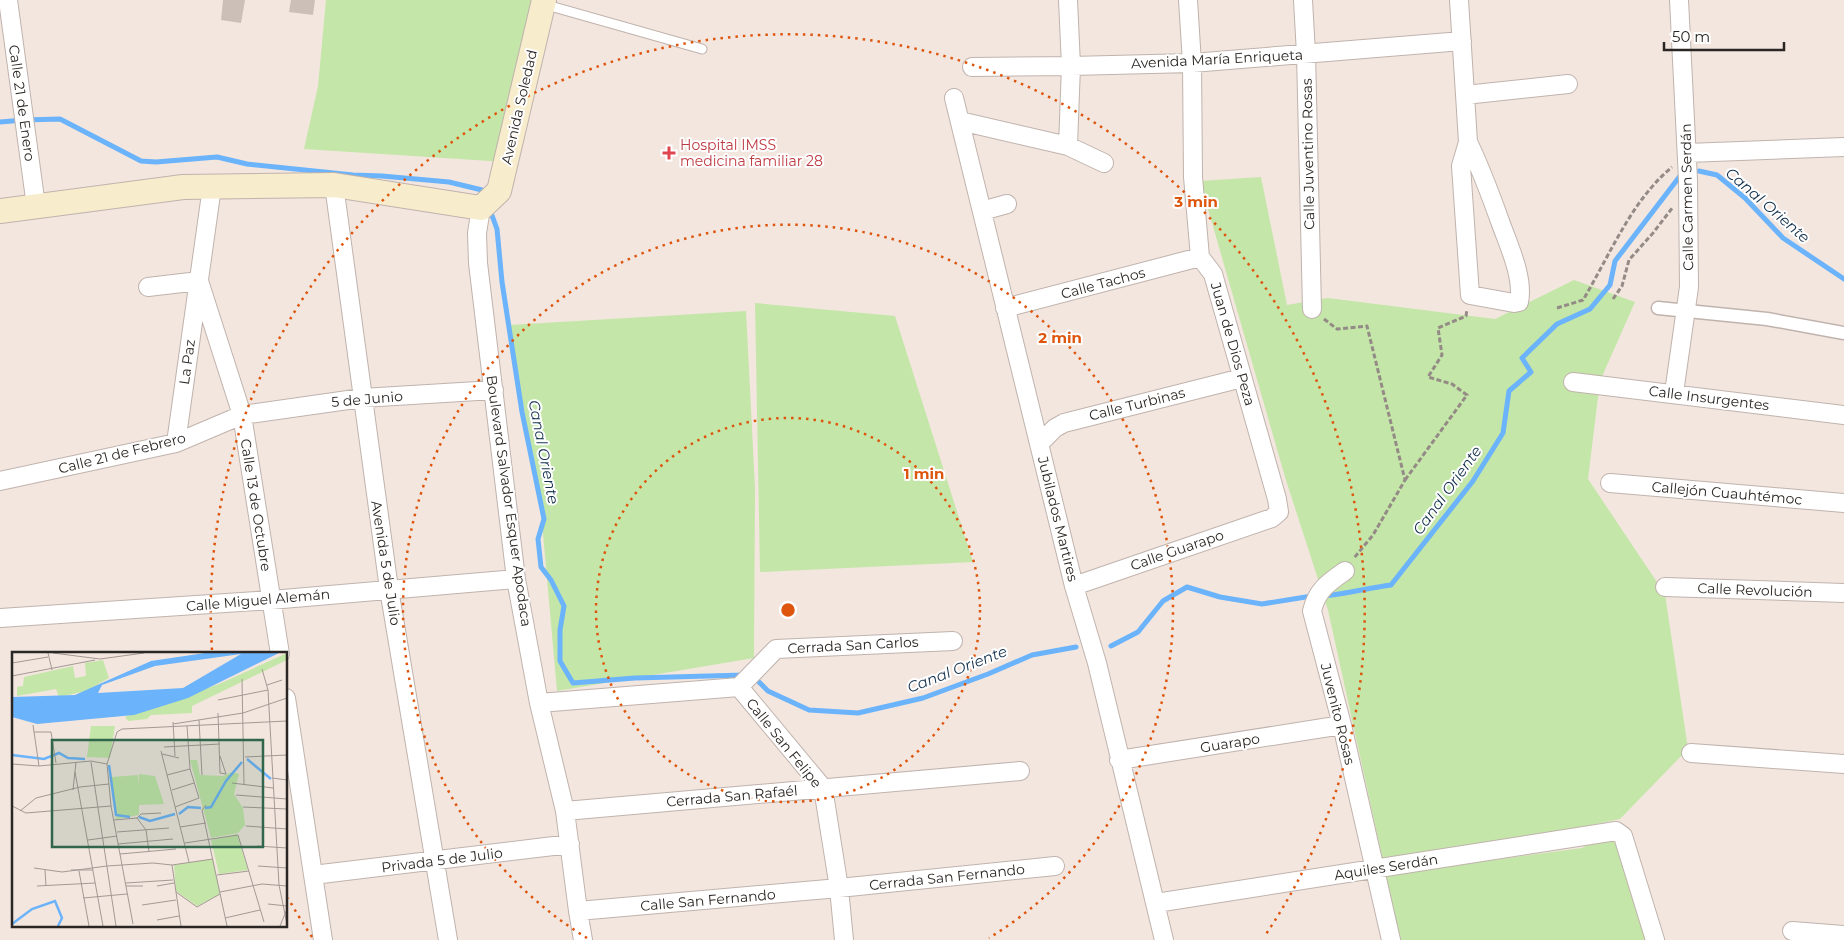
<svg xmlns="http://www.w3.org/2000/svg" width="1844" height="940" viewBox="0 0 1844 940" font-family="Montserrat,sans-serif">
<style>
.green{fill:#c4e6a8}
.lines{fill:none;stroke-linecap:round;stroke-linejoin:round}
.stream{stroke:#6bb3fa;stroke-width:5}
.building{fill:#ccbfb8}
.service-casing{stroke:#c0b3ad;stroke-width:11}
.pedestrian-casing{stroke:#c0b3ad;stroke-width:15}
.minor-casing{stroke:#c0b3ad;stroke-width:20}
.secondary-casing{stroke:#c0b3ad;stroke-width:26}
.path{stroke:#948b86;stroke-width:3;stroke-dasharray:5 2.5;stroke-linecap:butt}
.service{stroke:#fff;stroke-width:9}
.pedestrian{stroke:#fff;stroke-width:12}
.minor{stroke:#fff;stroke-width:18}
.secondary{stroke:#f7eccc;stroke-width:24}
.ring{fill:none;stroke:#de560d;stroke-width:2.5;stroke-dasharray:2.5 5}
.health-dot{fill:#e0444e;stroke:#fff;stroke-width:2}
.labels{text-anchor:middle;dominant-baseline:central;stroke-width:4;stroke-linejoin:round;paint-order:stroke}
.street-label{font-size:14px;fill:#2a2623;stroke:#fff}
.health-label{font-size:14px;fill:#be3a42;stroke:#fff;text-anchor:start}
.water-label{font-size:15px;font-style:italic;fill:#12304c;stroke:#fff}
.inset-river{fill:none;stroke:#6bb3fa;stroke-width:2.5}
.inset-road{fill:none;stroke:#a39994;stroke-width:1}
.view{fill:#30664c;fill-opacity:0.15;stroke:#30664c;stroke-width:2.5}
.inset-edge{fill:none;stroke:#2a2623;stroke-width:2.5}
.centre{fill:#de560d;stroke:#fff;stroke-width:2.5}
.ring-label{font-size:15px;text-anchor:middle;font-weight:bold;fill:#de560d;stroke:#fff;stroke-width:4;stroke-linejoin:round;paint-order:stroke}
</style>
<rect width="100%" height="100%" fill="#f3e6df"/>
<!-- green -->
<path class="green" d="M326,0H531L506,162L304,149L318,86Z
M1261,177L1287,305L1328,298L1495,319L1574,280L1635,302L1600,381L1588,479L1665,594L1688,749L1620,819L1572,829L1383,861L1328,610L1285,477L1200,181Z
M755,303L895,316L973,562L760,572Z
M746,311L755,488L754,658L557,691L540,500L509,325Z
M1617,829L1652,940H1398L1383,875L1582,848Z"/>
<g class="lines">
<!-- stream -->
<path class="stream" d="M0,122L24,120L60,119L141,161L156,162L217,157L247,164L353,175L382,176L449,182L482,190L485,195
M1699,171L1717,175L1745,198L1783,238L1844,279
M490,210L497,229L502,282L522,412L544,519L538,539L541,567L551,580L564,606L560,630V661L573,683L635,678L745,675
M1323,596C1346,594 1368,588 1391,585L1473,481L1503,433L1509,391L1531,372L1522,358L1557,324L1590,309L1610,285L1615,261L1680,176
M1111,646L1138,632L1163,601L1187,587L1220,597L1262,604L1312,596
M753,676L768,691L809,710L858,713L923,698L988,674L1032,655L1076,647"/>
</g>
<!-- building -->
<path class="building" d="M223,0H245L241,23L221,20Z
M291,0H315L313,15L289,12Z"/>
<g class="lines">
<!-- service casing -->
<g class="service-casing">
<path id="service" d="M543,4L702,49"/>
</g>
<!-- pedestrian casing -->
<g class="pedestrian-casing">
<path id="pedestrian" d="M1658,308L1767,319L1844,333"/>
</g>
<!-- minor casing -->
<g class="minor-casing">
<path id="minor" d="M8,0L36,206
M1068,0L1071,66L1068,146
M1303,0L1306,54L1312,309
M1459,0L1468,142L1461,166L1470,295L1514,303L1519,302C1524,278 1509,246 1501,224C1491,196 1481,169 1468,142
M972,67L1071,66L1192,63L1462,41
M1465,95L1568,84
M954,98L1074,586L1097,663L1164,940
M960,121L1068,146L1104,163
M1687,153L1844,147
M334,185L389,589L448,940
M481,208L477,233L478,263L516,579L539,703L565,811L578,911L583,940
M982,211L1007,204
M199,281L242,415L280,654
M148,287L199,281
M1005,308L1200,257
M1573,382L1844,415
M1674,393L1689,287L1688,180L1679,0
M176,443L212,187
M1039,444L1055,428L1064,423L1242,378
M0,481L176,443L242,415L362,398L494,390
M1610,483L1844,503
M1345,571C1328,583 1317,590 1312,611L1342,725L1391,940
M1074,586L1272,518L1279,512L1277,499L1213,274L1200,257L1193,177L1192,63L1188,0
M1665,587L1844,593
M0,618L271,600L516,579
M739,687L823,788L839,888L844,940
M739,687L776,649L953,641
M286,698L323,940
M539,703L739,687
M1691,753L1844,764
M1119,760L1342,725
M565,811L1020,771
M313,875L570,844
M1156,903L1616,831L1623,836L1655,940
M578,911L839,888L1055,866
M1792,931L1844,935"/>
</g>
<!-- secondary casing -->
<g class="secondary-casing">
<path id="secondary" d="M0,211L183,187L334,185L481,208L499,191L544,0"/>
</g>
<!-- path -->
<path class="path" d="M1613,299L1622,286L1629,260L1653,233L1673,207
M1557,308L1583,300C1610,255 1631,201 1672,167
M1324,319L1337,329L1367,326L1405,480L1373,535L1354,558
M1405,480L1467,395L1452,384L1428,377L1442,355L1438,328L1466,316L1467,309"/>
<!-- service -->
<use href="#service" class="service"/>
<!-- pedestrian -->
<use href="#pedestrian" class="pedestrian"/>
<!-- minor -->
<use href="#minor" class="minor"/>
<!-- secondary -->
<use href="#secondary" class="secondary"/>
</g>
<!-- distance rings -->
<g class="ring">
<circle cx="788" cy="610" r="192"/>
<path d="M587 938A385 385 0 1 1 989 938"/>
<path d="M312 937A577 577 0 0 1 288 898M212 650A577 577 0 1 1 1264 937"/>
</g>
<!-- markers -->
<path class="health-dot" d="M666.5 145.5h5v5h5v5h-5v5h-5v-5h-5v-5h5z"/>
<g class="labels">
<!-- street labels -->
<g class="street-label">
<text transform="translate(1217 59) rotate(-3)">Avenida María Enriqueta</text>
<text transform="translate(22 103) rotate(82)">Calle 21 de Enero</text>
<text transform="translate(519 107) rotate(-77)">Avenida Soledad</text>
<text transform="translate(1308 154) rotate(-91)">Calle Juventino Rosas</text>
<text transform="translate(1687 197) rotate(-91)">Calle Carmen Serdán</text>
<text transform="translate(1103 283) rotate(-15)">Calle Tachos</text>
<text transform="translate(1233 344) rotate(74)">Juan de Dios Peza</text>
<text transform="translate(187 362) rotate(-82)">La Paz</text>
<text transform="translate(1709 398) rotate(7)">Calle Insurgentes</text>
<text transform="translate(367 399) rotate(-5)">5 de Junio</text>
<text transform="translate(1137 404) rotate(-14)">Calle Turbinas</text>
<text transform="translate(122 453) rotate(-14)">Calle 21 de Febrero</text>
<text transform="translate(1727 493) rotate(5)">Callejón Cuauhtémoc</text>
<text transform="translate(509 501) rotate(82)">Boulevard Salvador Esquer Apodaca</text>
<text transform="translate(256 505) rotate(81)">Calle 13 de Octubre</text>
<text transform="translate(1058 519) rotate(76)">Jubilados Martires</text>
<text transform="translate(1177 550) rotate(-19)">Calle Guarapo</text>
<text transform="translate(386 563) rotate(81)">Avenida 5 de Julio</text>
<text transform="translate(1755 590) rotate(2)">Calle Revolución</text>
<text transform="translate(258 600) rotate(-5)">Calle Miguel Alemán</text>
<text transform="translate(853 645) rotate(-3)">Cerrada San Carlos</text>
<text transform="translate(1338 714) rotate(76)">Juvenito Rosas</text>
<text transform="translate(784 743) rotate(51)">Calle San Felipe</text>
<text transform="translate(1230 743) rotate(-9)">Guarapo</text>
<text transform="translate(732 796) rotate(-5)">Cerrada San Rafaél</text>
<text transform="translate(442 860) rotate(-7)">Privada 5 de Julio</text>
<text transform="translate(1386 867) rotate(-9)">Aquiles Serdán</text>
<text transform="translate(947 877) rotate(-6)">Cerrada San Fernando</text>
<text transform="translate(708 900) rotate(-5)">Calle San Fernando</text>
</g>
<!-- health labels -->
<g class="health-label">
<text x="680" y="145">Hospital IMSS<tspan x="680" dy="16">medicina familiar 28</tspan></text>
</g>
<!-- water labels -->
<g class="water-label">
<text transform="translate(1768 205) rotate(41)">Canal Oriente</text>
<text transform="translate(544 452) rotate(79)">Canal Oriente</text>
<text transform="translate(1447 490) rotate(-54)">Canal Oriente</text>
<text transform="translate(957 669) rotate(-21)">Canal Oriente</text>
</g>
</g>
<!-- overview -->
<g transform="translate(12 652)">
<rect width="275" height="275" fill="#f3e6df"/>
<path d="M275,1V8L180,54V61L139,63L135,67L116,69L113,65L207,32ZM91,8L97,26L74,39L47,45L44,37L5,44V35L11,34L12,25L61,14L63,26L74,24L73,11ZM79,74H103L98,106L75,105ZM178,108H185L188,123L211,124L220,120L227,122L222,142L231,156L233,173L226,181L199,186ZM127,122L143,124L152,152L127,153V163L104,167L99,125L126,123L127,133ZM225,182L236,218L207,222L199,188ZM201,207L208,242L185,254L164,239L162,213Z" fill="#c4e6a8"/>
<path d="M193,1H267L176,46L122,63L25,72L0,65V45L63,43L139,9ZM229,2L171,36L86,41L90,33L143,14Z" fill="#6bb3fa" fill-rule="evenodd"/>
<path class="inset-river" d="M0,103L32,107L47,101L56,106L73,107M235,107L259,127M97,113L104,163L118,165M193,156L199,155L214,129L230,110M167,162L176,155L189,156M127,165L138,169L163,162M0,272L20,257L43,249L50,266L46,274"/>
<path class="inset-road" d="M36,1L40,18M41,1L88,7L132,1M0,11L36,5M250,17L256,38L267,233L275,272M0,24L83,8M230,27L232,133M255,33L270,28M206,48L256,38M206,61L208,121L214,122L208,104M187,68L190,123M161,70L163,104M161,72L231,61L275,46M21,73L27,114M22,80H39L44,111M152,95L208,92M149,99L177,210M150,102L167,106M233,105L275,103M79,110L104,274M0,112L27,114L79,109L95,112L105,80L110,77L275,69M95,112L99,154L121,272M63,120L91,274M155,123L178,117M260,126L275,128M220,131L261,136M61,138L64,110M160,138L182,131M224,143L275,147M194,153L190,158L215,274M0,154L14,161L99,154M163,155L187,146L178,117L175,74M231,155L275,157M8,159L24,146L68,135L97,132M125,166L134,178L137,200M125,166L129,162L149,161M102,168L125,166M234,174L275,177M168,175L194,171M105,180L157,176M76,188L105,184M173,191L226,183L252,270M106,192L161,187M245,194L275,196M108,202L164,197M160,213L169,274M95,214L141,211L160,213L201,207M246,214L275,216M22,216L50,220L95,214M33,218L34,234M59,218H81M67,219L77,274M205,223L237,219M114,231L161,228M25,234L83,231M114,234H131M145,234L162,231M164,240L185,255L208,242M208,240L250,232L275,234M71,246L115,242M256,252L275,254M130,253L164,248M213,266L248,258M145,268L167,264M268,274L275,257"/>
<path class="view" d="M40,88H251V195H40Z"/>
<rect width="275" height="275" class="inset-edge"/>
</g>
<circle cx="788" cy="610" r="8" class="centre"/>
<g class="ring-label">
<text x="1196" y="207">3 min</text>
<text x="1060" y="343">2 min</text>
<text x="924" y="479">1 min</text>
</g>
<!-- scale -->
<path d="M1664 42v8h120v-8" fill="none" stroke="#2a2623" stroke-width="2.5"/>
<text x="1672" y="42" font-size="15" fill="#2a2623" stroke="#ffffff" stroke-width="4" paint-order="stroke">50 m</text>
</svg>
